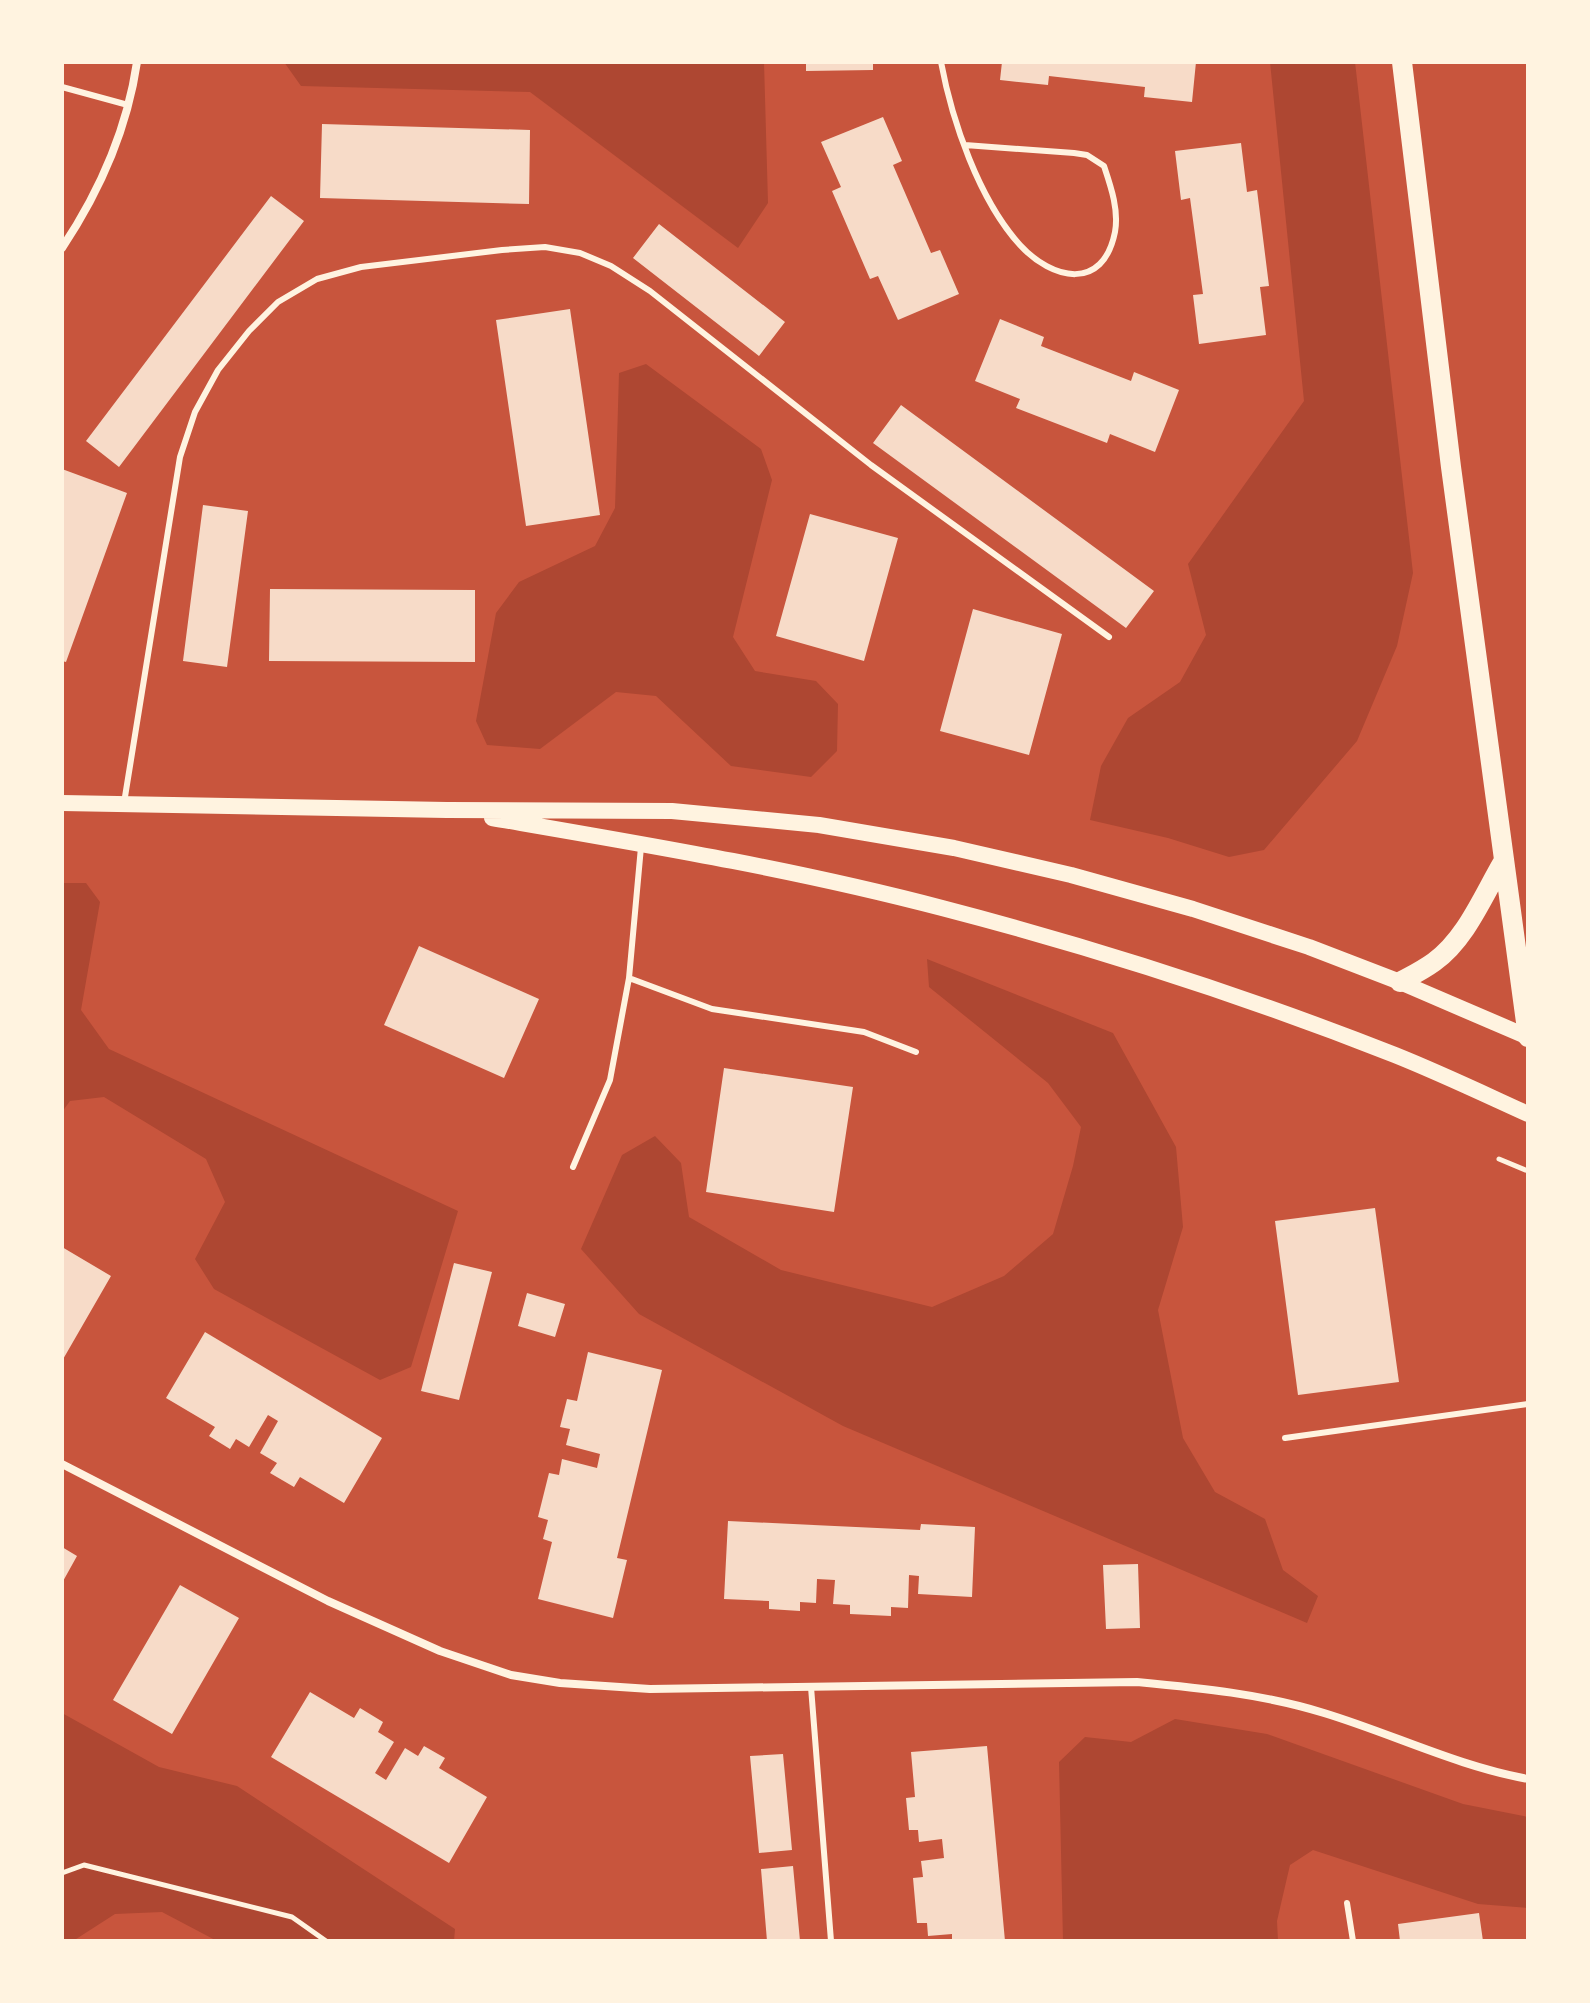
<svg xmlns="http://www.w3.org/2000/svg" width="1590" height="2003" viewBox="0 0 1590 2003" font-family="Arial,sans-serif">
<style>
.green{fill:#ae4732}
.building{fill:#f7dbc8}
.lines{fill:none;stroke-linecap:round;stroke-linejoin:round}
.path{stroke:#fff3e0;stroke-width:5}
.service{stroke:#fff3e0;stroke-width:6}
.minor{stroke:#fff3e0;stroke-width:8}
.secondary{stroke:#fff3e0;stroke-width:16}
.primary{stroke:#fff3e0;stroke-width:20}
</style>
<rect width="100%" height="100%" fill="#c8553d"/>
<!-- green -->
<path class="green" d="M284,62H764L768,203L738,248L530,92L301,86Z
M1270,62H1355L1413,573L1397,646L1357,741L1264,850L1229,857L1168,838L1090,820L1101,766L1128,718L1180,682L1206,635L1188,564L1304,401Z
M646,364L761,449L772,480L733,637L755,671L816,681L838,704L837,751L811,777L731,766L656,696L616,692L540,749L487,745L476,721L496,613L519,582L595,546L615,508L619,373Z
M62,883H86L100,902L81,1010L109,1049L458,1211L411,1367L380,1380L214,1289L195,1259L225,1202L206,1159L104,1097L70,1101L62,1112Z
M927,959L1113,1033L1176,1147L1183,1227L1158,1310L1183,1438L1215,1492L1265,1519L1283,1570L1318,1596L1307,1623L843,1426L639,1314L581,1249L622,1155L655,1136L681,1163L689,1217L781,1270L932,1307L1004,1276L1053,1234L1073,1166L1081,1127L1048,1083L929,987Z
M62,1713L159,1767L237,1786L455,1929L454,1941H217L162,1912L115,1914L73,1941H62Z
M1175,1719L1267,1734L1463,1804L1528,1817V1908L1478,1904L1313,1850L1290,1865L1277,1921L1278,1941H1063L1059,1762L1085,1737L1131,1742Z"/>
<!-- building -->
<path class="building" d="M806,62H873V70L806,71Z
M1002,62H1196L1192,102L1144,97L1145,87L1049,76L1048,85L1000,80Z
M883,117L902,161L893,165L931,253L940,250L959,294L898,320L878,276L870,279L832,191L841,187L821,142Z
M322,124L530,130L529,204L320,198Z
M1241,143L1247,192L1257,190L1269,286L1260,287L1266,335L1199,344L1193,295L1203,294L1190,198L1181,200L1175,151Z
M271,196L304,221L119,467L86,441Z
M659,224L785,322L759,356L633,258Z
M570,309L600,515L526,526L496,320Z
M1000,319L1044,337L1041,346L1131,381L1134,372L1179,390L1155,452L1110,434L1107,443L1016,408L1020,399L975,381Z
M901,405L1154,591L1126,628L873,443Z
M62,469L127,493L66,662L62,661Z
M203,505L248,511L227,667L183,661Z
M810,514L898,538L864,661L776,636Z
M270,589L475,590V662L269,661Z
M973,609L1062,634L1029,755L940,731Z
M419,946L539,999L504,1078L384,1025Z
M724,1068L853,1087L834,1212L706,1192Z
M1375,1208L1399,1382L1298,1395L1275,1221Z
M62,1247L111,1276L62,1361Z
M454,1263L492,1272L459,1400L421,1391Z
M527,1293L565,1304L555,1337L518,1326Z
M205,1332L382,1438L344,1503L300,1477L294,1487L270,1473L277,1463L260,1453L278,1421L268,1415L249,1447L236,1439L230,1449L209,1436L215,1427L166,1398Z
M588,1352L662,1370L617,1558L627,1560L613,1618L538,1599L552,1542L543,1539L548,1520L538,1517L549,1473L559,1475L562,1459L597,1468L600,1454L566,1445L570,1429L560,1427L567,1399L577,1401Z
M728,1521L920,1530L921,1524L975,1527L972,1597L918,1594L919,1576L909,1575L908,1608L891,1607V1616L850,1614V1605L833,1604L835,1580L817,1579L816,1603L800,1602V1611L769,1609V1601L724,1599Z
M62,1547L77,1556L62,1583Z
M1138,1564L1140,1628L1106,1629L1103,1565Z
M180,1585L239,1618L172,1734L113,1700Z
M310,1692L354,1718L360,1708L383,1722L378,1732L394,1742L375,1773L386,1780L405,1748L418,1756L424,1746L445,1758L439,1768L487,1797L449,1863L271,1757Z
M987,1746L1005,1941H952V1934L928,1936L927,1923H917L913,1878L923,1877L921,1861L944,1858L942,1839L919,1842L918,1830H909L906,1798L915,1797L911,1752Z
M783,1754L792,1850L759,1853L750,1756Z
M793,1866L800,1941H767L761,1869Z
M1479,1913L1483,1941H1400L1398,1924Z"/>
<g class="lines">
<!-- path -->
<path class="path" d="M1499,1159L1528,1171
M62,1873L84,1865L292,1917L326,1941"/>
<!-- service -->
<path class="service" d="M941,62C952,121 979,200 1020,245C1052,280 1103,292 1115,232C1119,210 1111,187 1104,166L1087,155L1074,153L965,145
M62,87L128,105
M124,803L180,457L195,412L218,370L249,331L278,302L317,279L361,267L502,250L545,247L580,253L611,266L650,291L871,465L1109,637
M629,978L712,1009L864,1032L916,1052
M573,1167L610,1080L629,978L641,847
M1285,1438L1528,1404
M811,1687L831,1941
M1347,1903L1353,1941"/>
<!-- minor -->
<path class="minor" d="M62,248C100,191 127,130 137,62
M62,1464L328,1601L440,1651L511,1675L560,1683L650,1689L1137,1682C1200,1688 1263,1694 1324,1713C1393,1734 1457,1766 1528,1779"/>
<!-- secondary -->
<path class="secondary" d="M62,803L447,810L672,811L819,825L954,848L1071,875L1193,909L1309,947L1400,982L1528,1037
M492,818C643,844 794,869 942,908C1096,948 1248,997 1395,1055C1440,1073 1484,1094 1528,1114"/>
<!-- primary -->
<path class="primary" d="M1402,62L1451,467L1528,1037
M1400,982C1411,976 1423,970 1434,962C1466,939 1483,896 1503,862"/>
</g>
<!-- border -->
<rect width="1590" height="2003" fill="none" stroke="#fff3e0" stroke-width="128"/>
</svg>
